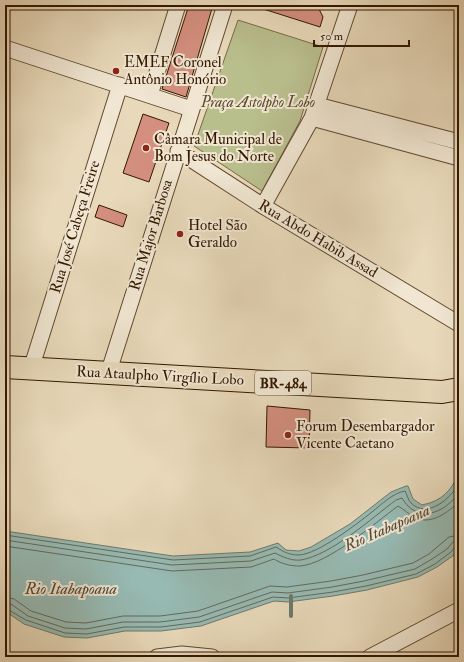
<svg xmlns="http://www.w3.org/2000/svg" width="464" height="662" viewBox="0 0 464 662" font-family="'IM FELL Double Pica',serif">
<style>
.green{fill:#b9be8d;stroke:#766b46}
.water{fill:#97bab3;stroke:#6f796b}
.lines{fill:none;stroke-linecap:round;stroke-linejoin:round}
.shore{stroke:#65695a;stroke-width:1}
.stream{stroke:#6f796b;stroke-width:4}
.building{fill:#d48f7f;stroke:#331800}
.street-casing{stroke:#60482e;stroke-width:17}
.primary-casing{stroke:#331800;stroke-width:24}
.street{stroke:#f0e6d2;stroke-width:15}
.primary{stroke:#e8d9ba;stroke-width:22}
.poi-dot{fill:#8f2418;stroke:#f0e6d2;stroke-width:1.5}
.labels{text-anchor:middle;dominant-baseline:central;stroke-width:4;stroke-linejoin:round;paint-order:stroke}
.shield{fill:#f0e6d2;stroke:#6c563f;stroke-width:1}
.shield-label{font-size:14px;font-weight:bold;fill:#331800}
.poi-label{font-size:15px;fill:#331800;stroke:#f0e6d2;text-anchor:start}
.park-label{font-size:15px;font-style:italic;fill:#5b4a2a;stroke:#f0e6d2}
.street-label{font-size:15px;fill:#331800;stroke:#f0e6d2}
.water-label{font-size:16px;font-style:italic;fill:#514936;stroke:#f0e6d2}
</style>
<rect width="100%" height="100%" fill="#e8d9ba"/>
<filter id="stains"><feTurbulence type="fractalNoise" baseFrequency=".005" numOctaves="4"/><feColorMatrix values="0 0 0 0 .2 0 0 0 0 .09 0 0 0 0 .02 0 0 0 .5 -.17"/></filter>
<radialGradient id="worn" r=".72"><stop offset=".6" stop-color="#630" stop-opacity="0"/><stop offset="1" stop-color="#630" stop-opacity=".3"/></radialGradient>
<!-- green -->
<path class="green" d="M238,20L323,47L300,121L262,191L194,146Z"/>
<!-- water -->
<path class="water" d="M459,473V547L454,555L437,567L418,577L367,590L333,596L288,602L274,601L201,626L161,631H125L87,638L64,637L24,624L5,611V531L173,556L250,552L278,543L286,550L299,551L311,547L350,524L391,492L406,486H408L413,499L422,505C442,501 451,491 459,473Z"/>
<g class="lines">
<!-- shore -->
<path class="shore" d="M5,535L173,560L250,556L276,547C284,552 289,555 299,555C318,554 357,524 372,512C382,504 393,493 405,491C407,494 408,500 411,503C427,519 451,499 459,483
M5,540L172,565L251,561L275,553C283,557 291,561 301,560C331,555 372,518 396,500L402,498C417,524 445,514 459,492
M5,546L172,571L251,567L274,559C282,564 290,566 300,566C328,564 375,523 398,506C404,509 409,515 416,518C432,525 448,512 459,502
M5,597L14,599L31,611L66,622L86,623L123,616H160L198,611L270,586L287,587L331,581L363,575L413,563L429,554L449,537L459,535
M5,603L11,604L28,616L65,628L86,629L123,622H160L199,617L272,592L288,593L332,587L364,581L415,569L432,559L447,549L453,542L459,541
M5,608L26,620L65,633L87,634L124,627H161L200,622L273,597L288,598L333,592L366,586L416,574L435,564L451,552L455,547L459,546"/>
<!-- stream -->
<path class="stream" d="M291,596V616"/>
</g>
<!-- building -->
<path class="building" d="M189,5H213L186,97L162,89Z
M257,5H317L323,17L320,27L257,7Z
M143,114L169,123L149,182L123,173Z
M99,205L127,215L123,227L95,217Z
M267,406L310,410L309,448L266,447Z"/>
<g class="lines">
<!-- street casing -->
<g class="street-casing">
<path id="street" d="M5,48L191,109
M150,95L178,5
M317,105L459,142
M312,118L459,158
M178,151L263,206L459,324
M263,206L312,118L350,5
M31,369L120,85
M108,374L225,5
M157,657L182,654L212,657
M370,657L459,610"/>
</g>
<!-- primary casing -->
<g class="primary-casing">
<path id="primary" d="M5,367L442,392L459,389"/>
</g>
<!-- street -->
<use href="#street" class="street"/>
<!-- primary -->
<use href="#primary" class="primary"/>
</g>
<!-- markers -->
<g class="poi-dot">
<circle cx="116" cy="71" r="4"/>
<circle cx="146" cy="148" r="4"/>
<circle cx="180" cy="234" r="4"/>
<circle cx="288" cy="435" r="4"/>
</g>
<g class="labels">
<!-- shield labels -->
<rect class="shield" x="255" y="371" width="56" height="24" rx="3"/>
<g class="shield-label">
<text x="283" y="383">BR-484</text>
</g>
<!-- poi labels -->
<g class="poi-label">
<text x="124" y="62">EMEF Coronel<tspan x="124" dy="17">Antônio Honório</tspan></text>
<text x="154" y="139">Câmara Municipal de<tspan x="154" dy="17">Bom Jesus do Norte</tspan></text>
<text x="188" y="225">Hotel São<tspan x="188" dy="17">Geraldo</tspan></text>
<text x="296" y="426">Forum Desembargador<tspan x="296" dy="17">Vicente Caetano</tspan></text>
</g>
<!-- park labels -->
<g class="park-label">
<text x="258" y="102">Praça Astolpho Lobo</text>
</g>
<!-- street labels -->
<g class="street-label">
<text transform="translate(75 227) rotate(-73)">Rua José Cabeça Freire</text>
<text transform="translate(151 235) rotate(-73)">Rua Major Barbosa</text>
<text transform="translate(318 239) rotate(31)">Rua Abdo Habib Assad</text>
<text transform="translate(160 376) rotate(3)">Rua Ataulpho Virgílio Lobo</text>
</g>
<!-- water labels -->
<g class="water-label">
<text transform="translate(387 528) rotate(-24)">Rio Itabapoana</text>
<text x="71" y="589">Rio Itabapoana</text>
</g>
</g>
<!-- margin -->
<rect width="464" height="662" fill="none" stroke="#e8d9ba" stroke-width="20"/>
<rect x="6" y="6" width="452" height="650" fill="none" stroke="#331800" stroke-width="2"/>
<rect x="10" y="10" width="444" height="642" fill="none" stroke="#331800"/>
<!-- scale -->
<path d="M314 40v6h95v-6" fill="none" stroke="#331800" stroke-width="2"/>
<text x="320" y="40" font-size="12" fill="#331800" stroke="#f0e6d2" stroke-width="3" paint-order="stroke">50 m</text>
<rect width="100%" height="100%" filter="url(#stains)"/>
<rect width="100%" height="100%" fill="url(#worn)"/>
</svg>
